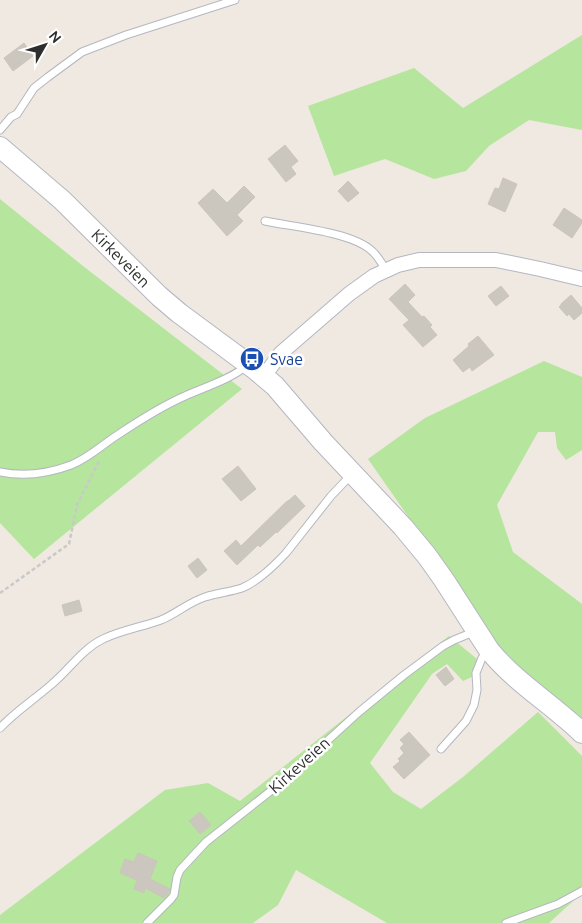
<svg xmlns="http://www.w3.org/2000/svg" width="582" height="923" viewBox="0 0 582 923" font-family="Ubuntu,sans-serif">
<style>
.green{fill:#b6e59e}
.building{fill:#cbc7bf;stroke:#cbc5ba}
.lines{fill:none;stroke-linecap:round;stroke-linejoin:round}
.service-casing{stroke:#b4b7c1;stroke-width:9}
.minor-casing{stroke:#b4b7c1;stroke-width:16}
.secondary-casing{stroke:#b4b7c1;stroke-width:22}
.path{stroke:#c9c9c9;stroke-width:2.5;stroke-dasharray:4 2.5;stroke-linecap:butt}
.service{stroke:#fff;stroke-width:7}
.minor{stroke:#fff;stroke-width:14}
.secondary{stroke:#fff;stroke-width:20}
.labels{text-anchor:middle;dominant-baseline:central;stroke-width:5;stroke-linejoin:round;paint-order:stroke}
.street-label{font-size:16px;fill:#2e2e2e;stroke:#fff}
.transit-label{font-size:16px;fill:#164399;stroke:#fff;text-anchor:start}
</style>
<rect width="100%" height="100%" fill="#efe9e1"/>
<!-- green -->
<path class="green" d="M582,35V130L529,120L489,146L466,171L434,179L385,159L334,176L308,106L414,68L463,108Z
M0,199L83,266L242,389L34,559L0,523Z
M544,361L582,377V450L566,460L557,448L555,432H538L497,505L513,552L582,604V728L498,645L368,459L425,418Z
M449,636L477,659L472,677L463,681L447,664L432,674L370,763L393,792L421,809L463,777L538,712L582,756V893L549,923H387L296,870L278,905L253,923H0V915L165,790L208,783L240,801Z"/>
<!-- building -->
<path class="building" d="M24,43L33,56L13,71L4,58Z
M285,145L298,161L291,167L296,174L286,182L268,159Z
M503,178L517,184L505,212L488,204L495,188L499,189Z
M348,181L359,193L348,202L338,191Z
M244,186L255,197L237,215L243,221L227,236L198,203L213,189L227,203Z
M564,208L582,220V223L572,238L553,225Z
M405,284L415,295L408,302L422,317L424,316L432,325L430,327L437,335L423,347L403,325L409,320L389,299Z
M501,286L509,296L496,306L488,296Z
M571,295L582,308V313L574,320L569,314L567,316L559,307L561,305V304Z
M478,336L494,355L472,371L470,367L463,372L453,360L469,346L468,344Z
M238,466L256,489L241,501L222,479Z
M295,495L305,506L277,533L276,532L260,547L258,545L237,565L224,551L236,540L241,546L287,501H288Z
M198,558L207,570L197,578L188,566Z
M79,600L82,611L65,616L62,605Z
M446,667L454,679L445,686L436,675Z
M409,732L430,755L404,779L393,767L400,761L398,759L404,753L400,748L404,744L400,740Z
M200,812L211,825L200,834L189,821Z
M138,853L157,861L150,879L170,889L167,895L164,898L145,888L144,893L134,889L137,880L120,873L125,859L134,862Z"/>
<g class="lines">
<!-- service casing -->
<g class="service-casing">
<path id="service" d="M0,130L11,117L17,114L34,88L48,77L82,52L126,35L235,0
M265,221C293,227 352,232 372,251C378,256 382,264 386,270
M0,472C25,477 47,474 71,465C89,458 103,444 119,434C140,420 162,406 185,396C200,389 237,377 246,365
M0,728C16,711 35,699 52,684C70,669 82,649 103,639C122,630 142,627 161,620C176,614 189,602 205,597C217,593 230,592 242,588C259,581 274,566 286,553L331,496L351,475
M441,749L466,721L474,705L477,690L476,673L482,658L488,652
M147,923L171,899L174,895L177,877L180,870L206,842L282,782L359,712L404,675L443,646L454,640L476,631
M506,923L558,904L582,891"/>
</g>
<!-- minor casing -->
<g class="minor-casing">
<path id="minor" d="M264,376L281,353L349,294L374,276L398,265L419,260H496L540,269L582,279"/>
</g>
<!-- secondary casing -->
<g class="secondary-casing">
<path id="secondary" d="M0,147L62,200L159,296L179,313L256,370L275,386L323,442L403,527L427,556L444,580L489,650C516,683 552,704 582,733"/>
</g>
<!-- path -->
<path class="path" d="M0,593L69,544L77,505L99,461"/>
<!-- service -->
<use href="#service" class="service"/>
<!-- minor -->
<use href="#minor" class="minor"/>
<!-- secondary -->
<use href="#secondary" class="secondary"/>
</g>
<!-- icons -->
<defs>
<g id="bus-disc" transform="scale(1.25)"><circle r="9.5" fill="#1a4fb4" stroke="#fff"/><path d="M-5-6H5V4H4V6H2V4H-2V6H-4V4H-5ZM-3.5-4V0h7V-4ZM-3.5 1.2v1.5H-2V1.2ZM2 1.2v1.5H3.5V1.2Z" fill="#fff"/></g>
</defs>
<g fill-rule="evenodd">
<use href="#bus-disc" x="252" y="359"/>
</g>
<g class="labels">
<!-- street labels -->
<g class="street-label">
<text transform="translate(121 258) rotate(45)">Kirkeveien</text>
<text transform="translate(299 765) rotate(-42)">Kirkeveien</text>
</g>
<!-- transit labels -->
<g class="transit-label">
<text x="270" y="359">Svae</text>
</g>
</g>
<!-- north arrow -->
<g transform="translate(45 45) rotate(51)" stroke="#ffffff" stroke-width="4" paint-order="stroke">
<path d="M0-4L9 19L0 12L-9 19Z" fill="#2e2e2e"/>
<text y="-8" font-size="14" font-weight="bold" text-anchor="middle" fill="#2e2e2e">N</text>
</g>
</svg>
